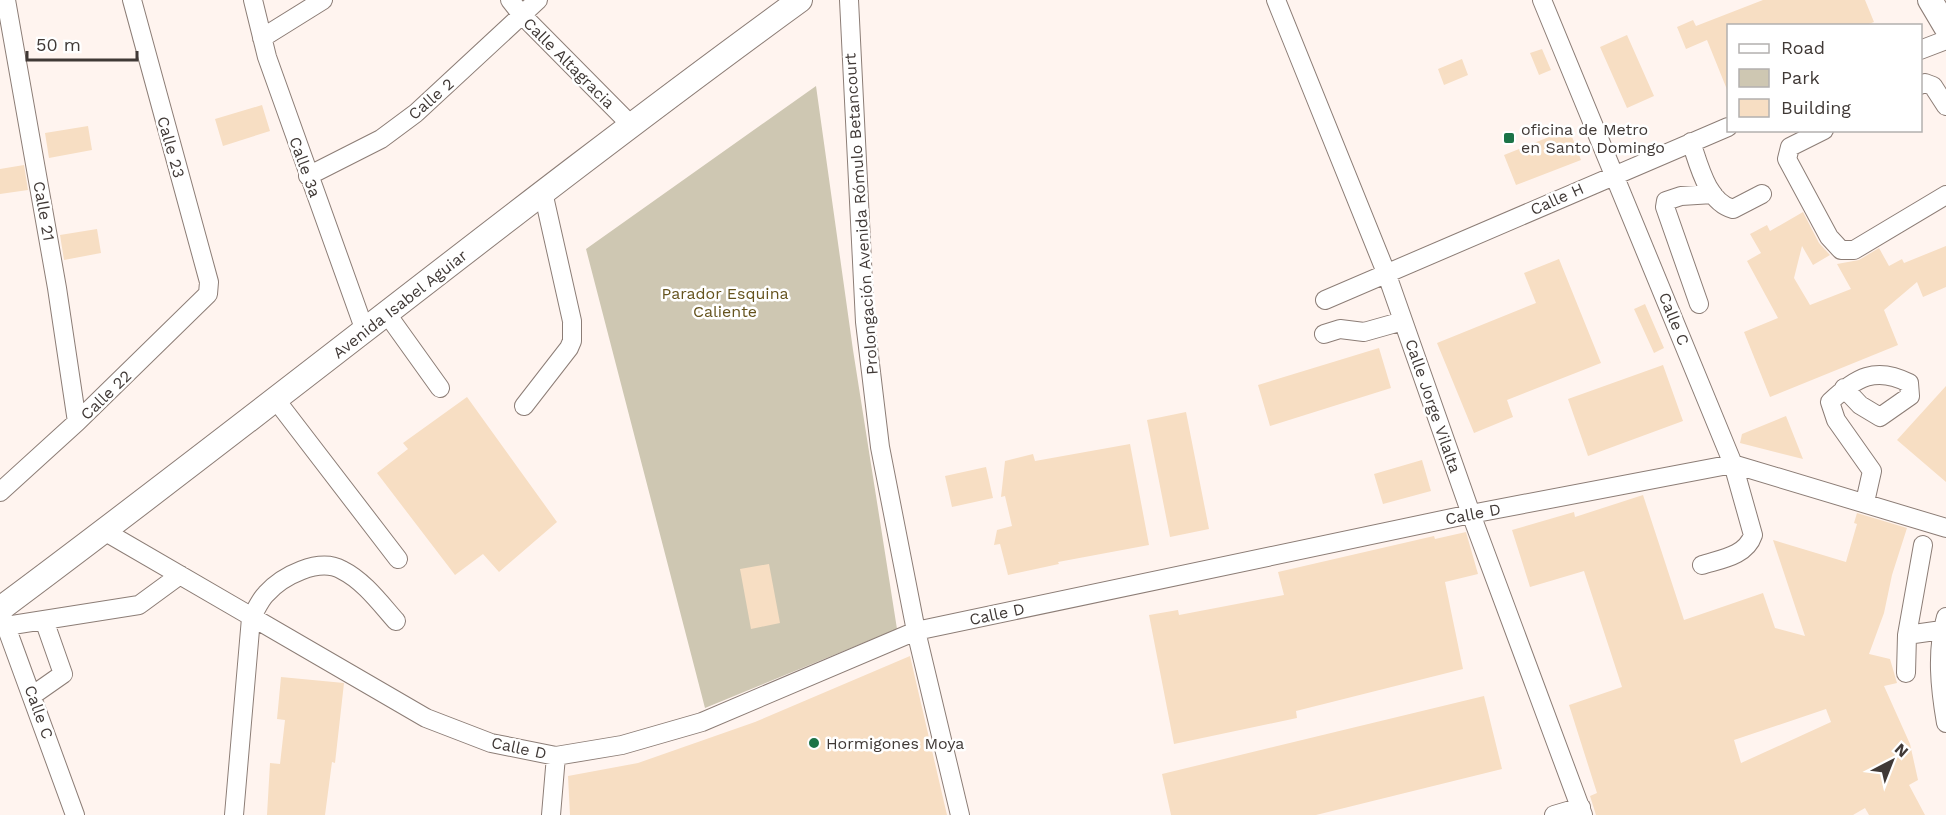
<svg xmlns="http://www.w3.org/2000/svg" width="1946" height="815" viewBox="0 0 1946 815" font-family="'Work Sans',sans-serif">
<style>
.green{fill:#cec7b2}
.building{fill:#f7dec3;fill-rule:evenodd}
.lines{fill:none;stroke-linecap:round;stroke-linejoin:round}
.minor-casing{stroke:#8c7d76;stroke-width:20}
.major-casing{stroke:#8c7d76;stroke-width:26}
.minor{stroke:#fff;stroke-width:18}
.major{stroke:#fff;stroke-width:24}
.poi-dot{fill:#1b7347;stroke:#fff;stroke-width:2}
.labels{text-anchor:middle;dominant-baseline:central;stroke-width:5;stroke-linejoin:round;paint-order:stroke}
.street-label{font-size:16px;fill:#403936;stroke:#fff}
.poi-label{font-size:16px;fill:#403936;stroke:#fff;text-anchor:start}
.park-label{font-size:16px;fill:#65531d;stroke:#fff}
</style>
<rect width="100%" height="100%" fill="#fff4ef"/>
<!-- green -->
<path class="green" d="M816,86L853,350L897,629L705,708L586,249Z"/>
<!-- building -->
<path class="building" d="M1763,0H1865L1874,22L1864,26H1728V92L1707,40L1686,49L1677,27L1693,20L1696,26Z
M1627,35L1654,96L1627,108L1600,47Z
M1542,49L1551,70L1539,75L1530,53Z
M1462,59L1468,75L1444,85L1438,69Z
M262,105L270,131L223,146L215,119Z
M88,126L92,150L49,158L45,133Z
M1569,129L1581,160L1516,185L1504,155Z
M24,165L28,190L0,194V169Z
M1803,212L1819,243L1830,255L1813,265L1802,246L1794,278L1810,305L1851,289L1837,264L1859,260L1879,248L1889,266L1902,259L1904,263L1946,246V287L1923,297L1917,282L1884,310L1898,345L1770,397L1744,332L1778,318L1747,261L1761,253L1750,234L1767,225L1770,231Z
M97,229L101,253L64,260L60,235Z
M1559,259L1601,363L1507,400L1513,417L1474,433L1437,343L1536,303L1524,273Z
M1645,304L1664,348L1654,353L1634,309Z
M1379,348L1391,388L1270,426L1258,385Z
M1663,365L1683,421L1588,456L1568,399Z
M1946,386V482L1897,440Z
M467,397L557,522L499,572L483,554L455,575L377,473L408,449L403,443Z
M1186,412L1209,529L1170,537L1147,420Z
M1786,416L1803,459L1740,443L1742,434Z
M1130,444L1149,545L1058,562L1059,564L1008,575L1000,544L994,545L997,530L1012,526L1005,496L1001,497L1005,461L1033,454L1035,461Z
M1422,460L1431,491L1383,504L1374,474Z
M986,467L993,498L952,507L945,476Z
M1643,495L1684,620L1763,593L1775,628L1805,636L1773,540L1846,562L1857,524L1854,523L1857,513L1907,528L1892,575L1884,613L1869,654L1890,659L1897,683L1884,686L1910,744L1918,780L1909,785L1925,815H1869L1865,808L1853,815H1596L1590,796L1597,793L1569,705L1622,687L1584,571L1530,587L1512,530L1574,512L1575,517ZM1826,709L1831,722L1741,763L1734,740Z
M1466,532L1478,574L1445,582L1463,669L1296,711L1297,718L1174,744L1149,615L1178,610L1179,615L1284,595L1278,572L1434,536L1435,539Z
M769,564L780,623L751,629L740,569Z
M910,656L947,815H570L568,776L638,763L755,722Z
M281,677L344,683L335,763L332,762L325,815H267L270,763L280,764L285,720L277,719Z
M1484,696L1502,769L1316,815H1171L1162,774Z"/>
<g class="lines">
<!-- minor casing -->
<g class="minor-casing">
<path id="minor" d="M6,0L57,288L77,422
M253,0L267,57L365,331
M510,0L521,14L630,124
M849,0L865,322L880,447L916,631L960,815
M1276,0L1387,275L1471,514L1583,815
M1542,0L1733,464L1753,535C1746,556 1721,559 1702,565
M262,38L323,0
M1920,50L1946,40
M1920,85L1925,83L1933,86L1946,106
M1824,130L1790,147L1787,159L1829,237L1841,250H1854L1946,195
M1691,142C1699,165 1707,202 1733,209L1762,194
M308,176L381,139L416,113L538,0
M1325,300L1728,127
M1699,304L1665,207L1666,201L1681,196L1713,194
M387,314L440,388
M1324,334L1340,329L1364,332L1403,321
M1844,388L1860,405L1880,417L1910,396L1909,383C1876,366 1856,377 1830,402L1836,420L1872,471L1865,502
M276,400L398,559
M524,406L569,348L572,341V321L543,192
M0,492L77,422L208,294L209,282L132,0
M104,531L426,718L491,743L556,756L622,745L702,722L916,631L1471,514L1733,464L1946,528
M1923,545L1907,635L1942,630
M0,610L75,815
M1946,617C1936,651 1940,688 1946,723
M6,626L139,605L180,575
M1906,673L1907,635
M33,695L63,674L44,620
M234,815L251,618C256,610 260,600 266,594C282,576 319,557 342,570C364,581 380,603 396,621
M551,815L556,756
M1554,815L1581,807"/>
</g>
<!-- major casing -->
<g class="major-casing">
<path id="major" d="M1930,0L1946,27
M0,609C269,409 529,197 800,0"/>
</g>
<!-- minor -->
<use href="#minor" class="minor"/>
<!-- major -->
<use href="#major" class="major"/>
</g>
<!-- markers -->
<g class="poi-dot">
<rect x="1503" y="132" width="12" height="12" rx="3"/>
<circle cx="814" cy="743" r="6"/>
</g>
<g class="labels">
<!-- street labels -->
<g class="street-label">
<text transform="translate(569 63) rotate(45)">Calle Altagracia</text>
<text transform="translate(431 99) rotate(-41)">Calle 2</text>
<text transform="translate(171 147) rotate(74)">Calle 23</text>
<text transform="translate(305 167) rotate(70)">Calle 3a</text>
<text transform="translate(1557 199) rotate(-24)">Calle H</text>
<text transform="translate(44 211) rotate(80)">Calle 21</text>
<text transform="translate(861 214) rotate(-94)">Prolongación Avenida Rómulo Betancourt</text>
<text transform="translate(400 304) rotate(-38)">Avenida Isabel Aguiar</text>
<text transform="translate(1674 319) rotate(68)">Calle C</text>
<text transform="translate(106 395) rotate(-44)">Calle 22</text>
<text transform="translate(1433 406) rotate(71)">Calle Jorge Vilalta</text>
<text transform="translate(1473 514) rotate(-11)">Calle D</text>
<text transform="translate(997 614) rotate(-12)">Calle D</text>
<text transform="translate(39 712) rotate(70)">Calle C</text>
<text transform="translate(519 748) rotate(12)">Calle D</text>
</g>
<!-- poi labels -->
<g class="poi-label">
<text x="1521" y="129">oficina de Metro<tspan x="1521" dy="18">en Santo Domingo</tspan></text>
<text x="826" y="743">Hormigones Moya</text>
</g>
<!-- park labels -->
<g class="park-label">
<text x="725" y="293">Parador Esquina<tspan x="725" dy="18">Caliente</tspan></text>
</g>
</g>
<!-- legend -->
<rect x="1727" y="24" width="195" height="108" fill="#ffffff" stroke="#b3b0af" stroke-width="1.5"/>
<rect x="1739" y="44" width="30" height="9" fill="#ffffff" stroke="#b3b0af" stroke-width="1.5"/>
<text x="1781" y="54" font-size="18" fill="#403936">Road</text>
<rect x="1739" y="69" width="30" height="18" fill="#cec7b2" stroke="#b3b0af" stroke-width="1.5"/>
<text x="1781" y="84" font-size="18" fill="#403936">Park</text>
<rect x="1739" y="99" width="30" height="18" fill="#f7dec3" stroke="#b3b0af" stroke-width="1.5"/>
<text x="1781" y="114" font-size="18" fill="#403936">Building</text>
<!-- north arrow -->
<g transform="translate(1892 761) rotate(42)" stroke="#ffffff" stroke-width="4.5" paint-order="stroke">
<path d="M0-4.5L10 22L0 15L-10 22Z" fill="#403936"/>
<text y="-9" font-size="16" font-weight="bold" text-anchor="middle" fill="#403936">N</text>
</g>
<!-- scale -->
<path d="M27 51v9h110v-9" fill="none" stroke="#403936" stroke-width="3"/>
<text x="36" y="51" font-size="18" fill="#403936" stroke="#ffffff" stroke-width="4.5" paint-order="stroke">50 m</text>
</svg>
